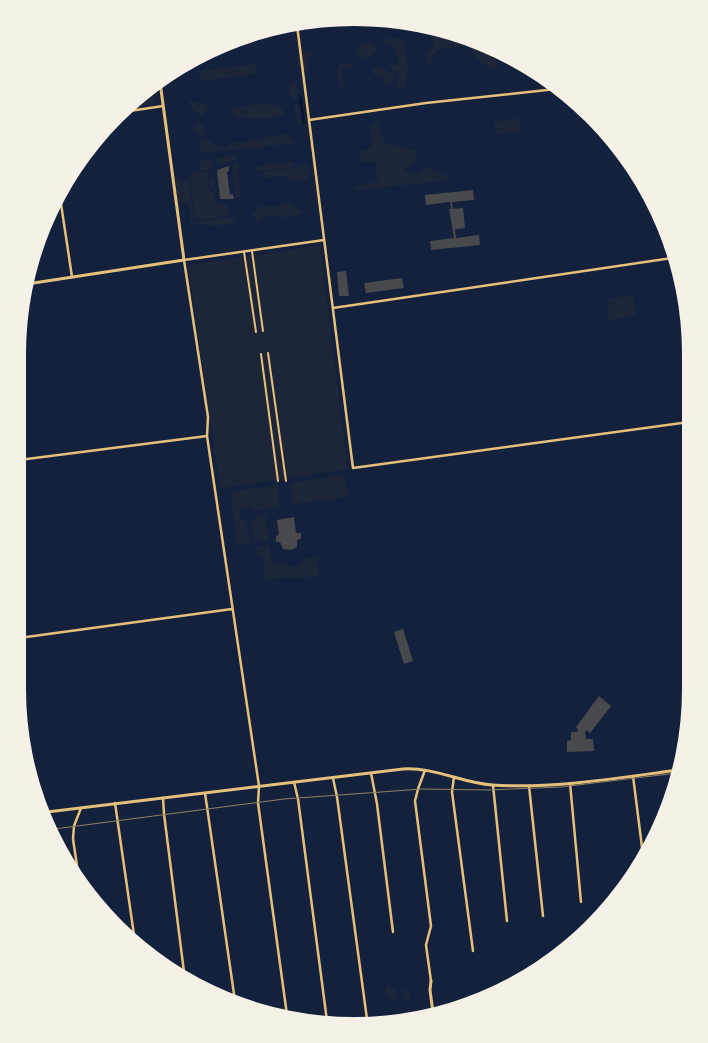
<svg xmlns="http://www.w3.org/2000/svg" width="708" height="1043" viewBox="0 0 708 1043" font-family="Roboto,sans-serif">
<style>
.green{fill:#1d2539}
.water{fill:#0b132b}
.building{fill:#48494c}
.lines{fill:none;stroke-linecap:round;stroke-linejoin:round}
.pedestrian{stroke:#e5c07b;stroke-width:2}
.minor{stroke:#e5c07b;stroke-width:2.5}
.tertiary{stroke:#e5c07b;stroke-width:3}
.tram{stroke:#918062;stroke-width:1}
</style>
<rect width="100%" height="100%" fill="#14213d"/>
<!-- green -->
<path class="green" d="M446,33L465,39L466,46L434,50L432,35Z
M391,38L404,39C405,59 412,67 404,88H397L399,72L392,71L390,66L398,64L396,47L387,45L382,40Z
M468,40L482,45L497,52L496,68C482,66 468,55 468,40Z
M365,43H372L377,50L367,59L361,57L356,51L359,45Z
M430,49L437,51L433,54L431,67C425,60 425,56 430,49Z
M306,51L314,52L307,60L309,70L306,72L297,66V58Z
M255,64L256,74L200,81L198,71Z
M339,64H351L352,67L342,69V78L346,87L340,89L337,73Z
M380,67L394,74V81L390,88L383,82V77H378L372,73V68Z
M295,82L298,93L296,100L290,96V86Z
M153,88L155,104L127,109Z
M188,98L193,102L209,104L202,118L190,106Z
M266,102L281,108L286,114C276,119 246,121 235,115C233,113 230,110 228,108L249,106Z
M299,105L302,125H300L296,120L294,106Z
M519,118L520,131L496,134L494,122Z
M197,121L203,125L206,131L203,136L196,133L194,128Z
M376,121L385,142L406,149L420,150L413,163L404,170L413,175L425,168L435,170L454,180L356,190L355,186L376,182L378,177L376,170L377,162H360V151L367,150L372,144L370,128Z
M285,133L298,143L214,152H201L199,151L200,143L208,139L214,144L225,148L231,142H245Z
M237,155V159L217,164L216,158Z
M212,158L213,169L200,171L199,160Z
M237,162L241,196L236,198L232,166Z
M293,162L294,166L290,168L259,171L250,167Z
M304,164L311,168L307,179L289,180L287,176L263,178L262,172L292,169Z
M209,171L207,186L214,193L216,204L225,203L227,205L228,216L195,220L189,174Z
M177,175L182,183L188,178L194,222L236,217L232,224L216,226L191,224L190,208L186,203L178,202L175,177Z
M212,177H214L216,191L212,190L209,185V179Z
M288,203L305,212C295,219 276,217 265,216L258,221L251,216C260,202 263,207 276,206C280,206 284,204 288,203Z
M320,245L348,469L220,488L188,265L238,258L242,255L244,257Z
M633,295L636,316L609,320L606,299Z
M345,475L348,497L293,504L290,483Z
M277,485L280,506L254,511L248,507L240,510L241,519L247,522L250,543L237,544L230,492Z
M265,514L269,540L254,542L251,521L254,520L256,515Z
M269,545L272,563L284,562C289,568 295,568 301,564L304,558L317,557L319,577L265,579L262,555H255V547Z
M388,985L396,990V997L392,999L387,998L385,988Z
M411,989L409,1002H407L402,991Z"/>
<!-- water -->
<path class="water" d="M299,97H302L305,124H303Z"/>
<!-- building -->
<path class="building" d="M229,166V171L227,172L230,195L233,194L234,199H220L217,170Z
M473,190L474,200L452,202L453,209L463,208L465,228L455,229L456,238L479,235L480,245L431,250L430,241L454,238L449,209H451L450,202L426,205L425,195Z
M346,271L349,296H339L337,272Z
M402,278L404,288L366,293L364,283Z
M294,517L296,533H301V539L297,540V547L291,550L283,549L280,542H276V536L279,535L277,520Z
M403,629L413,661L404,664L394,632Z
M599,696L611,706L590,733L587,730L585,732L586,739H593L594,751L567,752V741L571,740V732H577L578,729L576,727Z"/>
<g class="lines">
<!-- pedestrian -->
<path class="pedestrian" d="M252,251L263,331
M244,252L256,332
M268,353L286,481
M261,354L278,481"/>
<!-- minor -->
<path class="minor" d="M297,25L353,468L689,422
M123,112L163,106
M309,120L426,103L556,89
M60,197L72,277
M333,308L672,258
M19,460L207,436
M19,638L232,609
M425,770L418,789L415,801L431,926L426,945L431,981
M371,773L377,804L393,932
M633,776L643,855
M454,777L452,792L473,951
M333,778L337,797L367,1019
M294,782L298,799L327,1021
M570,783L581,902
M493,785L507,921
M529,786L543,916
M205,793L235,1001
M163,798L164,814L184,972
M115,803L135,942
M79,879L73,839L74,826L81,808
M287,1015L258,803L259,786L207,436L208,417L184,260L324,240"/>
<!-- tertiary -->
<path class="tertiary" d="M27,284L184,260L160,82
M47,812L403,769C434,767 462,783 492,785C554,789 617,778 678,770
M431,981L430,990L433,1013"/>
<!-- tram -->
<path class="tram" d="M54,829L284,799L422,789L488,790L561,787L677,773"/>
</g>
<!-- crop -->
<path d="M0 0H708V1043H0ZM354 26H354A328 328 0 0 1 682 354V689A328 328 0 0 1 354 1017H354A328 328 0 0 1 26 689V354A328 328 0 0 1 354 26Z" fill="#f6f1e7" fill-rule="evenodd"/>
</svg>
